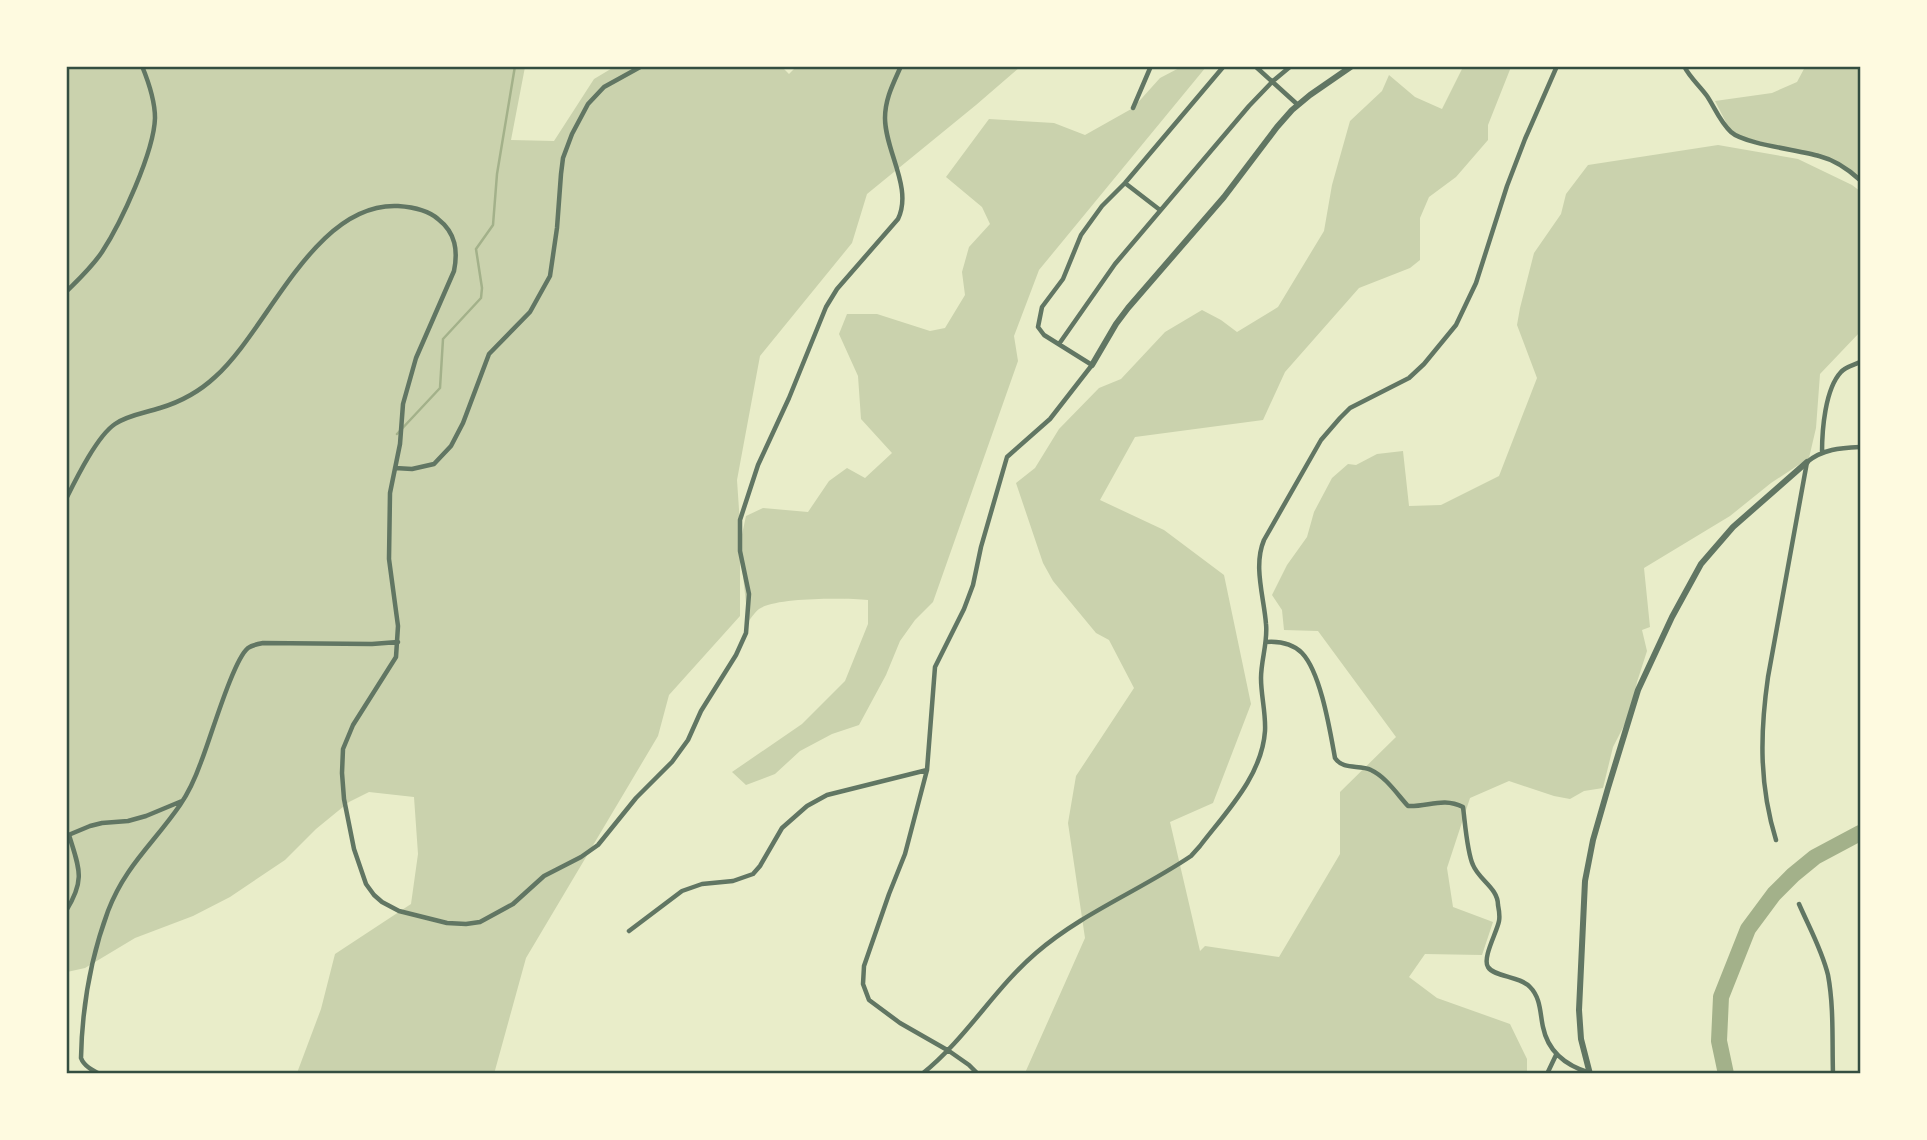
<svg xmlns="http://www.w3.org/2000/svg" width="1927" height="1140" viewBox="0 0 1927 1140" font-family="Roboto,sans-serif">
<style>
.green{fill:#cad2ad}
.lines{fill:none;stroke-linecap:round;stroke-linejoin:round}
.stream{stroke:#a3b18a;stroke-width:2.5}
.river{stroke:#a3b18a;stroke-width:16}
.minor{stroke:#617663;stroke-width:4.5}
.tertiary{stroke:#617663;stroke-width:6}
.neatline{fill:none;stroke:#344e41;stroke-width:2.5}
</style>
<rect width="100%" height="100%" fill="#e9edc9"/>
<!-- green -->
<path class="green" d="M781,66L789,74L797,66L1020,67L976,105L867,194L852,243L760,356L737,480L741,539L746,516L763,508L808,512L829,481L847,468L865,478L892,453L861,419L858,376L839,334L847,314H877L930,331L945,328L965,295L962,272L969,247L990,224L982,207L946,177L989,119L1054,123L1085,135L1133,108L1160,78L1181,67H1206L1039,270L1014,336L1018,361L933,602L915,620L900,641L886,675L859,725L832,734L800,751L775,774L746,785L732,772L802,724L845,681L868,624V600C846,598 776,597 759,609C755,612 751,618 748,622L740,548V616L669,695L658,736L526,958L494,1074L297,1073L321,1009L335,954L411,904L418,854L414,797L369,792L349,802L316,829L285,860L230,897L193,916L135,938L85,968L67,972L66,67H525L511,140L554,141L594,79L614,67Z
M1463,67H1511L1488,125V140L1456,177L1429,197L1420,218V260L1410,268L1359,288L1285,372L1263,420L1135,437L1100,500L1164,530L1224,575L1251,704L1213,803L1170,822L1200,951L1205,946L1279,957L1340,854V792L1396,737L1318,631L1284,630L1282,610L1272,595L1287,565L1307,537L1314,512L1332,478L1348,464L1356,465L1377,454L1403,451L1409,506L1441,505L1499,476L1537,378L1517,325L1520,308L1534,253L1561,214L1566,194L1588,165L1718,145L1798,159L1852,185L1860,191V332L1820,374L1816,428L1809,458L1771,483L1730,516L1644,568L1650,627L1642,630L1647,651L1637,682L1631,712L1613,747L1603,788L1584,791L1570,799L1554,796L1509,781L1470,798L1447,868L1453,907L1493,922L1482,955L1425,954L1409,977L1437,998L1510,1024L1527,1059V1073H1025L1085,938L1068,823L1076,776L1134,688L1109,640L1096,633L1053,581L1043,563L1016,483L1035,468L1059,429L1099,388L1121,379L1165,332L1202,310L1221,320L1237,332L1278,307L1324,231L1332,185L1350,121L1382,91L1389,75L1415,97L1442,109Z
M1805,67H1860V180L1833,161L1732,134L1715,101L1772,93L1797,82Z"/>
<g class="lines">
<!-- stream -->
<path class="stream" d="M397,434L440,388L443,339L481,298L482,288L476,249L493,225L497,174L515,66"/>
<!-- river -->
<path class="river" d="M1726,1074L1719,1041L1721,997L1748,929L1774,894L1793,875L1815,857L1860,833"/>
<!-- minor -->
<path class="minor" d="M1255,66L1298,105
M1684,66C1690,78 1700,86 1707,96C1715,108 1720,122 1731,132C1744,144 1799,150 1819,156C1835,160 1848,169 1860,180
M1133,108L1151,66
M1125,183L1160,210
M66,292C79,279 92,267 102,252C121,223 154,152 155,118C155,100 149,83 142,66
M1059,344L1115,264L1249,106L1273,81L1291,66
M1822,453C1822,430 1825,389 1841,372C1845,367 1854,365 1860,362
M395,468L412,469L434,464L451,446L463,423L489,354L530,312L550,276L557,228L561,174L563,158L572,134L588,104L604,87L642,66
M66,499C76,479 97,436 115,424C128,415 145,413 160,408C180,402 200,391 215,377C269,329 314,202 398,206C412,207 428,210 438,219C456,233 458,251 454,271L416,358L403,404L400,444L390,493L389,559L398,626L396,657L353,725L343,749L342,773L344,799L354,849L366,884L374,895L382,902L399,911L447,923L466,924L480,922L513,904L544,876L581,857L598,845L636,798L672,762L688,740L701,711L736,655L746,633L749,594L740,551V520L758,465L789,398L826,307L837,289L898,219C913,188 885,151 885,118C885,99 893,84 901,66
M1266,642C1280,641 1292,643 1302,653C1321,673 1330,731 1335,758C1344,771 1359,764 1371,770C1386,777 1397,794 1408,806C1428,807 1443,797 1463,807C1465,822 1467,852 1473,865C1479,880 1498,888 1498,905C1499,910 1500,916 1499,921C1497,932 1482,958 1488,967C1494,977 1520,976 1530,987C1541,998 1540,1014 1543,1027C1548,1052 1567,1066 1590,1073
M66,836L90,826L102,823L128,821L146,816L182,801
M1776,840C1759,785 1760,733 1768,677L1807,462C1823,449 1840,448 1860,447
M1799,904C1809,927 1822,950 1828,975C1834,1007 1832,1041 1833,1074
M66,911C86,879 79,868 69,835
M629,931L682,891L702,884L733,881L753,874L760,866L782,828L807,806L827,795L927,770
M100,1074C92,1070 84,1066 81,1058C82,1008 91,957 108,911C125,866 154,843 180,805C189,792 196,776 201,762C210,740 233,660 248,648C252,645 258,644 263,643L372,644L398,642
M922,1074C966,1039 994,989 1036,953C1082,913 1141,890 1191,856L1200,846C1226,812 1262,776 1265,731C1266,713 1261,696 1261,678C1261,660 1268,642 1266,624C1264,597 1253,566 1264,540L1321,440L1340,418L1350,408L1409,378L1424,364L1456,325L1476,283L1507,186L1525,139L1557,66
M978,1074L969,1065L949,1051L900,1023L869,1000L863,984L864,966L889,894L905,854L927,770L935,667L964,609L973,585L981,547L1007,457L1050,419L1092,365L1044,335L1038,327L1042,307L1063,279L1081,235L1102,206L1125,183L1224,66
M1547,1074L1556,1055"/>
<!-- tertiary -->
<path class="tertiary" d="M1092,365L1116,324L1128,308L1224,197L1277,127L1292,110L1310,95L1352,66
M1590,1074L1581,1039L1579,1010L1585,881L1593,840L1608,788L1638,690L1672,617L1701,564L1733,527L1807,462"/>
</g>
<!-- border -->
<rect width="1927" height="1140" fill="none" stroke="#fefae0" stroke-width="136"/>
<rect x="68" y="68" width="1791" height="1004" class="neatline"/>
</svg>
